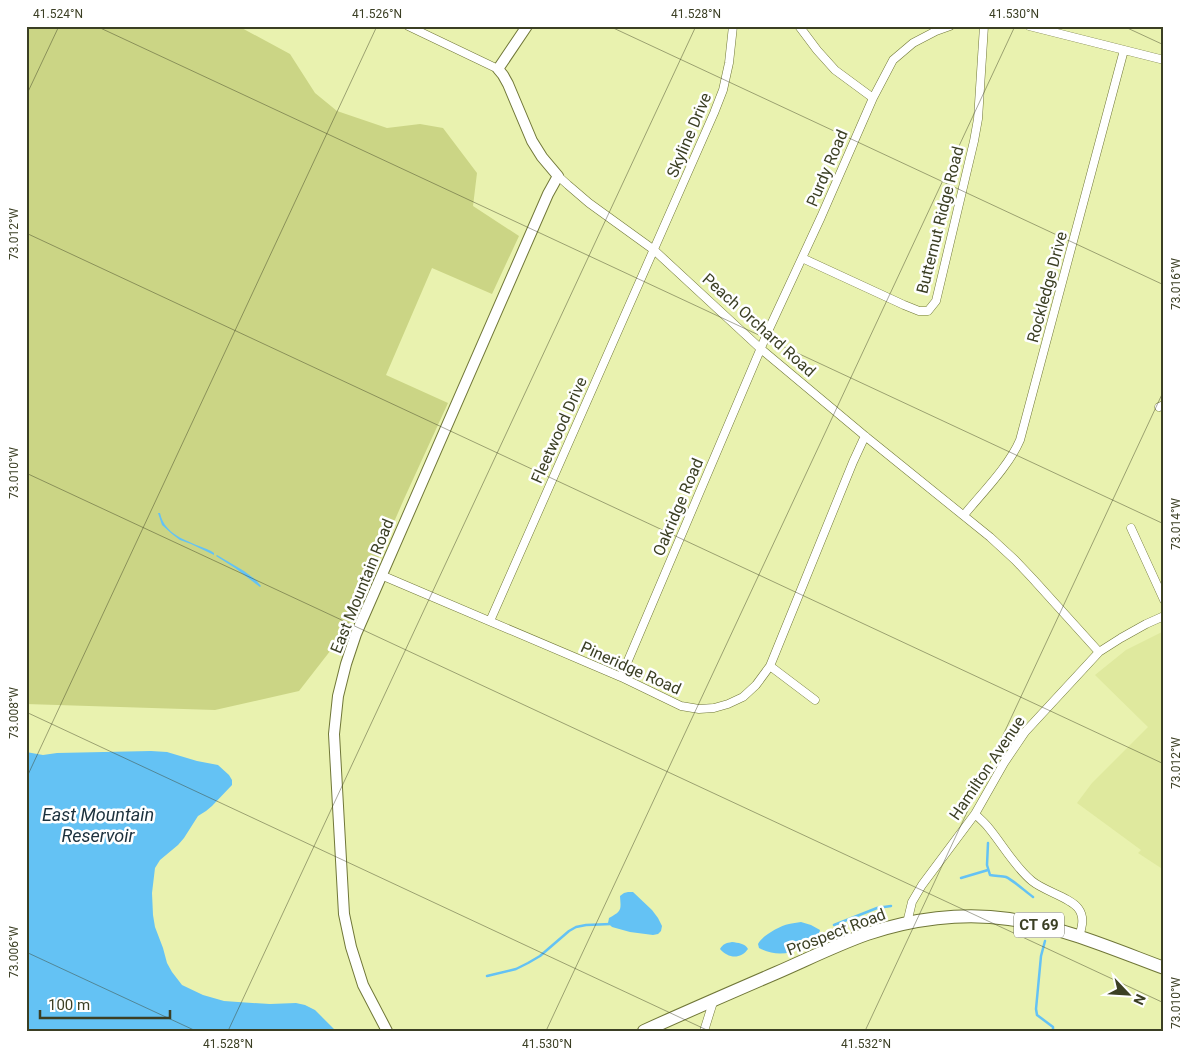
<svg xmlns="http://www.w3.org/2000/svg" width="1190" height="1057" viewBox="0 0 1190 1057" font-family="Roboto,sans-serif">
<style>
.built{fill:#dfe99e}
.green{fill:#cbd585}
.water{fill:#64c2f4}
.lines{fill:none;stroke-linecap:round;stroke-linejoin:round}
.stream{stroke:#64c2f4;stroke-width:2.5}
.minor-casing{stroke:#707738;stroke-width:9}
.tertiary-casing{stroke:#707738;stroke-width:12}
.primary-casing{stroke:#707738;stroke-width:14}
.minor{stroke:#fff;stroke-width:8}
.tertiary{stroke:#fff;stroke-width:10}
.primary{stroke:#fff;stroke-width:12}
.ticks{fill:none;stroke:#3b3f24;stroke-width:1;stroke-opacity:0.45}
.labels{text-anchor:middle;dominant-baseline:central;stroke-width:5;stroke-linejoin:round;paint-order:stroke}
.shield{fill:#fff;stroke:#767966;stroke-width:1}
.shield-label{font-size:15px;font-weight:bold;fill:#3b3f24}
.street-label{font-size:16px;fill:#3b3f24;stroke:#fff}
.water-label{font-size:18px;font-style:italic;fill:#1c313d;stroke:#fff}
.neatline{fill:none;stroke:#3b3f24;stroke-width:2}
.ticks-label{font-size:12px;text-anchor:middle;fill:#3b3f24}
</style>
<rect width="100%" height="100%" fill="#e9f2af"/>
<!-- built -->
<path class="built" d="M1164,631V870L1138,853L1141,850L1077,803L1092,783L1148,727L1095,675L1126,650Z"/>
<!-- green -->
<path class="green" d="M26,26H238L290,54L315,93L337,111L387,128L420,124L443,128L477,173L473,206L519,236L492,294L432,268L386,375L448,403L404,499L348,628L299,691L215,710L26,704Z"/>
<!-- water -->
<path class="water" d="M158,513H160C165,537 192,542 211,551L214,553V555L191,544L180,540L172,534L162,525Z
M217,555L244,571L256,580L261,586L260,587L235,568L216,556Z
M151,751L167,752L197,761L218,765L229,775L232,780V785L212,806L206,811L198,816L184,838L178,845L160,860L155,868L152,893L153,915L155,927L163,948L167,963L172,972L182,985L203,995L224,1001L238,1002L270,1004L296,1003L305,1005L315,1010L336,1031H26V752L43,755L57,753Z
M628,892H633L652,910L658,918L662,926L661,931L658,934L653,935L630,932L612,927L608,923L609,918C622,911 621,910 620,896L624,893Z
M801,922L811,925L820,930L819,934C802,951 782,960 759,948L758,944C762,936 779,926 789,924C792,923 797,923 801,922Z
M732,942C738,943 745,943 748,949C740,960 728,958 720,949C723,944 726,943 732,942Z"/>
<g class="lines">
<!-- stream -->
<path class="stream" d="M988,843L987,865L990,875C995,876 1002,876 1006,877C1013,880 1026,892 1033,897
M961,878L988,870
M834,925L877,908L891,906
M1045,941L1041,956L1036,1009L1037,1015L1053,1027V1031
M487,976L516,969L528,963L540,956L569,931L576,927L586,925L611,924"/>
<!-- minor casing -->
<g class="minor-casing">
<path id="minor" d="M408,26L498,69
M799,26L817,50L835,70L873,98
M1029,26L1164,60
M558,176L568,185L589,203L654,250L761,349L865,436L990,537L1015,560L1033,579L1099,652
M802,258L904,305L919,311H928L936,301L974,141L978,119L984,26
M1159,407L1164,405
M964,515C982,493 1009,466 1020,440L1124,50
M1131,528L1164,600
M381,575L621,677L681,706L699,709L714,708L728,704L743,697L756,685L770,666L853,462L865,436
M490,621L714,113L723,90L729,63L733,26
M770,666L815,700
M621,677L769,329L821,217L873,98L893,60L913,43L936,31L950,26
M975,814C979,818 984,822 988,827C1003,845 1014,866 1032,881C1044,891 1069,897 1078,908C1085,917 1082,927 1079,937
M907,923L912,902L922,885L975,814L1004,763L1025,732L1099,652L1121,638L1146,624L1164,616
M704,1031L714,999"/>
</g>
<!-- tertiary casing -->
<g class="tertiary-casing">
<path id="tertiary" d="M387,1031L363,985L351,947L344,914L334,734L338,696L346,664L356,634L548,194L558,176L542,157L532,141L508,84L503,75L498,69L527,26"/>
</g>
<!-- primary casing -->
<g class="primary-casing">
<path id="primary" d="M644,1031C688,1011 732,992 776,973C806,960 836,945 867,934C911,919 962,912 1009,919C1062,927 1113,949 1164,968"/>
</g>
<!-- minor -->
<use href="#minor" class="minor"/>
<!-- tertiary -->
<use href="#tertiary" class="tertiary"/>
<!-- primary -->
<use href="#primary" class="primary"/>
</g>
<!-- ticks -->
<path class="ticks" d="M96,26L1164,524M609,26L1164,285M1123,26L1164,45M26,96L59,26M26,233L1164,764M26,473L1164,1003M26,712L709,1031M26,779L377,26M26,952L196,1031M228,1031L696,26M546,1031L1015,26M865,1031L1164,390"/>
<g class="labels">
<!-- shield labels -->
<rect class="shield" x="1014" y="912.5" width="50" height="25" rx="4"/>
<g class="shield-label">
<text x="1039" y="925">CT 69</text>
</g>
<!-- street labels -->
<g class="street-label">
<text transform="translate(689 135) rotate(-67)">Skyline Drive</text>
<text transform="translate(827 168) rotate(-67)">Purdy Road</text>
<text transform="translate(940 220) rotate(-76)">Butternut Ridge Road</text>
<text transform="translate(1047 287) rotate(-75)">Rockledge Drive</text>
<text transform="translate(759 325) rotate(42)">Peach Orchard Road</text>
<text transform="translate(559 430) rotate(-66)">Fleetwood Drive</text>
<text transform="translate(678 507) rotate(-67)">Oakridge Road</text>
<text transform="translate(362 586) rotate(-68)">East Mountain Road</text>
<text transform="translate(631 668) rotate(24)">Pineridge Road</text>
<text transform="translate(987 768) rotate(-56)">Hamilton Avenue</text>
<text transform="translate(836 932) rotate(-21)">Prospect Road</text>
</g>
<!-- water labels -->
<g class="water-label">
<text x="98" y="814">East Mountain<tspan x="98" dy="21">Reservoir</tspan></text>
</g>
</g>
<!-- border -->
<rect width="1190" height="1057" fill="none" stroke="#ffffff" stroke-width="55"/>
<!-- north arrow -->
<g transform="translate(1128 994) rotate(115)" stroke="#ffffff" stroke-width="4" paint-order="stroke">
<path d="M0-4L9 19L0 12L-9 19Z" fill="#3b3f24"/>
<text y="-8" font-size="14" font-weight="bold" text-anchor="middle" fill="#3b3f24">N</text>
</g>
<!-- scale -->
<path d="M40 1010v8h130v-8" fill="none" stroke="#3b3f24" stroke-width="2.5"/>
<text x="48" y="1010" font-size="15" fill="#3b3f24" stroke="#ffffff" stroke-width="4" paint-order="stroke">100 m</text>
<rect x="28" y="28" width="1134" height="1002" class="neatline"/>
<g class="ticks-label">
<text x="58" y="18">41.524°N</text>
<text x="377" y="18">41.526°N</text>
<text x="696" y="18">41.528°N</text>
<text x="1014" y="18">41.530°N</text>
<text transform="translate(14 234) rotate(-90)" y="4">73.012°W</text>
<text transform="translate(1176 284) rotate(-90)" y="4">73.016°W</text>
<text transform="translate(14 473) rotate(-90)" y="4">73.010°W</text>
<text transform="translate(1176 524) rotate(-90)" y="4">73.014°W</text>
<text transform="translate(14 713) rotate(-90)" y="4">73.008°W</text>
<text transform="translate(1176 763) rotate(-90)" y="4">73.012°W</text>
<text transform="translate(14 952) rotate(-90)" y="4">73.006°W</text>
<text transform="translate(1176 1003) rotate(-90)" y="4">73.010°W</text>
<text x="228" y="1048">41.528°N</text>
<text x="547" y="1048">41.530°N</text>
<text x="866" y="1048">41.532°N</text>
</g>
</svg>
